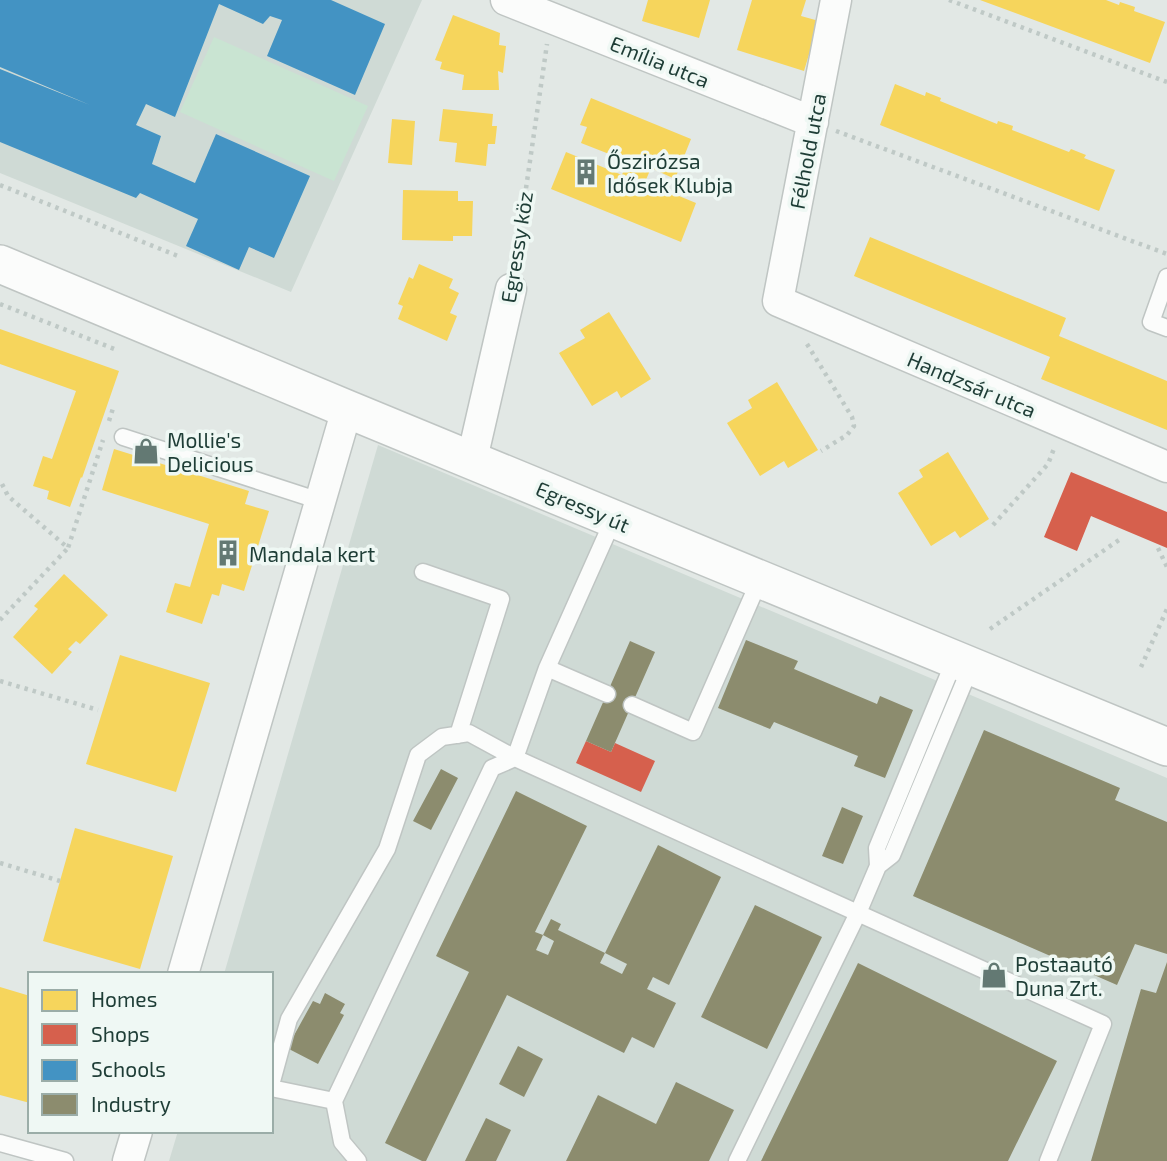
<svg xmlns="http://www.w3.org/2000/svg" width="1167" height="1161" viewBox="0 0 1167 1161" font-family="'Exo 2',sans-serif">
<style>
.built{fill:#cfdad5}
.green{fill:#c9e4d2}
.homes{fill:#f6d55c}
.shops{fill:#d6604d}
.schools{fill:#4393c3}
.industry{fill:#8c8c6e;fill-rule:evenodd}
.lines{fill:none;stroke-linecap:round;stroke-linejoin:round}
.service-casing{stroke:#bfc5c3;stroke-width:19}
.minor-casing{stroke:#bfc5c3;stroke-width:33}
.tertiary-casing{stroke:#bfc5c3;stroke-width:40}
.path{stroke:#bfc9c6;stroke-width:4.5;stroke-dasharray:3.5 5;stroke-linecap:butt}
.service{stroke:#fbfcfb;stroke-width:16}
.minor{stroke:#fbfcfb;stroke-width:30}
.tertiary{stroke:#fbfcfb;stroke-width:37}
.labels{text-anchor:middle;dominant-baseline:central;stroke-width:7;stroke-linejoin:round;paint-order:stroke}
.street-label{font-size:21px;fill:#1e3d36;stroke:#eff8f4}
.poi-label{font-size:21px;fill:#1e3d36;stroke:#eff8f4;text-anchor:start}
</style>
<rect width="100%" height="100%" fill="#e2e8e5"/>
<!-- built -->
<path class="built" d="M0,0H422L291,292L0,173Z
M378,445L1167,778V1161H169L178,1131H271V974H224Z"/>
<!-- green -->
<path class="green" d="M214,37L368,106L334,181L180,112Z"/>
<!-- homes -->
<path class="homes" d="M648,0H710L699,38L642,21Z
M752,0H806L801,16L819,21L804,71L737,50Z
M980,0H1106L1119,5L1120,2L1135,7L1134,11L1165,22L1150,63Z
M453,15L500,33L499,45L506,46L503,73L498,71L499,90H462L464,75L440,69L442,62L435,60Z
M895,84L925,96L926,92L941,98L940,101L997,124L998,121L1013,126L1012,130L1069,152L1071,149L1086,155L1084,158L1115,170L1099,211L880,125Z
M591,98L691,139L675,179L651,168L645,182L696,203L681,242L551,189L566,152L622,175L627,161L581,143L587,127L580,125Z
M443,109L493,114L492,126H497L495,144H488L486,166L455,162L457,143L439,141Z
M392,119L415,121L412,165L388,163Z
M403,190L458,191V201H473L472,236H453V241L402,240Z
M870,237L1066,318L1059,336L1167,381V430L1041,379L1050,357L854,276Z
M419,264L453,279L449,288L459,293L450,313L457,316L447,341L398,319L403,306L398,304L409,277L413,279Z
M609,312L651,379L621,398L617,391L592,406L559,353L585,338L580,330Z
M0,329L119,371L82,478L81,477L70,507L47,499L49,491L33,486L43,456L52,459L76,391L0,364Z
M777,382L818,450L788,468L784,461L760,476L727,423L752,408L748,400Z
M114,449L249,491L245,504L269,511L244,591L222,584L219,596L212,594L202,624L166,612L175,583L190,587L209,524L102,490Z
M948,452L989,519L960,538L955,531L931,546L898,493L923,477L919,470Z
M64,574L108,615L80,644L76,641L68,649L72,652L52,674L13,637L38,609L34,606Z
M120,655L210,683L176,792L86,764Z
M75,828L173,856L140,969L43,941Z
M0,987L30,996V1103L0,1095Z"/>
<!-- shops -->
<path class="shops" d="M1071,472L1167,512V548L1091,516L1077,551L1044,537Z
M586,741L611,752L615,743L655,761L641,792L576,763Z"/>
<!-- schools -->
<path class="schools" d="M0,0H331L385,24L355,95L267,56L282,20L270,16L263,24L219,4L175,117L146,104L136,125L161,136L152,164L195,183L216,134L310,176L274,258L249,247L239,270L186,246L198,219L140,193L136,198L0,142V69L90,105L0,67Z"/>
<!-- industry -->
<path class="industry" d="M746,640L798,661L794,669L877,704L880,696L913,710L885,778L854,766L858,756L774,722L770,729L718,708Z
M630,641L655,652L611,752L586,741Z
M984,730L1120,788L1115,800L1167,822V954L1135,944L1117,985L913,896Z
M441,769L458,778L431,830L413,821Z
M516,791L587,826L535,932L543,935L551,919L561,924L558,930L605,953L600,963L622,974L627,964L605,953L658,845L721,877L669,985L653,977L647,989L676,1003L654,1048L632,1037L624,1053L507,995L426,1161H422L385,1143L469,972L436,956ZM543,935L554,941L548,955L536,950Z
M842,807L863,816L843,864L822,856Z
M755,905L822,937L767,1049L701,1017Z
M1167,962V1161H1091L1141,989L1156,993Z
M858,963L1057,1061L1008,1161H761Z
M325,993L345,1004L340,1013L344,1015L318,1064L287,1048L313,1001L320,1004Z
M518,1046L543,1059L524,1097L499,1084Z
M676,1082L734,1110L709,1161H566L598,1095L656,1124Z
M486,1118L511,1130L496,1161H465Z"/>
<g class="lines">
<!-- service casing -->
<g class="service-casing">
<path id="service" d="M1167,277L1151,322L1167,328
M123,437L320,501
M423,572L501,599L458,735
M547,668L607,694
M632,705L693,732L760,579
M878,866L892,855L971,666
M271,1085L289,1019L387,849L418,755L442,737L469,733L515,758L547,668L614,518
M271,1088L334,1101
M0,1143L65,1161
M358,1161L342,1142L334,1101L492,768L515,758L1103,1024L1048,1161
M737,1161L858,913L878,866L877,848L955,659"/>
</g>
<!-- minor casing -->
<g class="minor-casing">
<path id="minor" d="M506,0L813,122
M836,0L778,301L1167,467
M472,459L511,289
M183,974L347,409
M128,1161L137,1131"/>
</g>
<!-- tertiary casing -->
<g class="tertiary-casing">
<path id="tertiary" d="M0,264L347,409L1167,747"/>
</g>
<!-- path -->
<path class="path" d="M949,0L1167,82
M836,131L1167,254
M0,185L178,256
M515,264L547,44
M0,304L117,350
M807,344L852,417L854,426L847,435L821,451
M109,421L114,405
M2,484L8,496L68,548L103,440
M993,525L1048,464L1055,446
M1158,548L1167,567
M0,620L68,548
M990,629L1119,540
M1141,667L1167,609
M0,681L98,710
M0,863L60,881"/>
<!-- service -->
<use href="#service" class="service"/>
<!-- minor -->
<use href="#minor" class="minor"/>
<!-- tertiary -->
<use href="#tertiary" class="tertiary"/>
</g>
<!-- icons -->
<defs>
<g id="building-bare" transform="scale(2.1)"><path d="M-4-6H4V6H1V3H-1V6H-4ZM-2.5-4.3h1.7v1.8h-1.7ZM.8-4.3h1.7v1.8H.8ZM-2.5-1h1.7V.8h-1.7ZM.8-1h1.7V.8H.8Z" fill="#637973" stroke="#eff8f4" stroke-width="2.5" paint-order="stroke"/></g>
<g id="shop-bare" transform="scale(2.1)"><path d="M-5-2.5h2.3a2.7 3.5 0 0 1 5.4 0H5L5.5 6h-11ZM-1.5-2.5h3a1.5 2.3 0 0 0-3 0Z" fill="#637973" stroke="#eff8f4" stroke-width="2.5" paint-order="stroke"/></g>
</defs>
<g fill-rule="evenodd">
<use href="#building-bare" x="586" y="172"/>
<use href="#shop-bare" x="146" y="451"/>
<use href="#building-bare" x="228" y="553"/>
<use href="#shop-bare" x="994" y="975"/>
</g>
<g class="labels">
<!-- street labels -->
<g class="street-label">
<text transform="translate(660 61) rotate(22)">Emília utca</text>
<text transform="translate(807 151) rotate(-79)">Félhold utca</text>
<text transform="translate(516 247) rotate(-81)">Egressy köz</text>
<text transform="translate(972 384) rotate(23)">Handzsár utca</text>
<text transform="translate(583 506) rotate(23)">Egressy út</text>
</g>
<!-- poi labels -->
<g class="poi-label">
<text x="607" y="160">Őszirózsa<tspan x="607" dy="24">Idősek Klubja</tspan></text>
<text x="167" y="439">Mollie's<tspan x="167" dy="24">Delicious</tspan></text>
<text x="249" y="553">Mandala kert</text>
<text x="1015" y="963">Postaautó<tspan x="1015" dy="24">Duna Zrt.</tspan></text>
</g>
</g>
<!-- legend -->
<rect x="28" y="972" width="245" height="161" fill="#eff8f4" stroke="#9bada8" stroke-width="2"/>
<rect x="42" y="990" width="35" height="21" fill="#f6d55c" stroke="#9bada8" stroke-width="2"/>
<text x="91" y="1007" font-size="21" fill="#1e3d36">Homes</text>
<rect x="42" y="1024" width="35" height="21" fill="#d6604d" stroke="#9bada8" stroke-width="2"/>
<text x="91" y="1042" font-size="21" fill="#1e3d36">Shops</text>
<rect x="42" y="1060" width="35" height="21" fill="#4393c3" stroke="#9bada8" stroke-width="2"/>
<text x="91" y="1077" font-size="21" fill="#1e3d36">Schools</text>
<rect x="42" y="1094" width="35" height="21" fill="#8c8c6e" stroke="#9bada8" stroke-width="2"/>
<text x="91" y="1112" font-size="21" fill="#1e3d36">Industry</text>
</svg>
